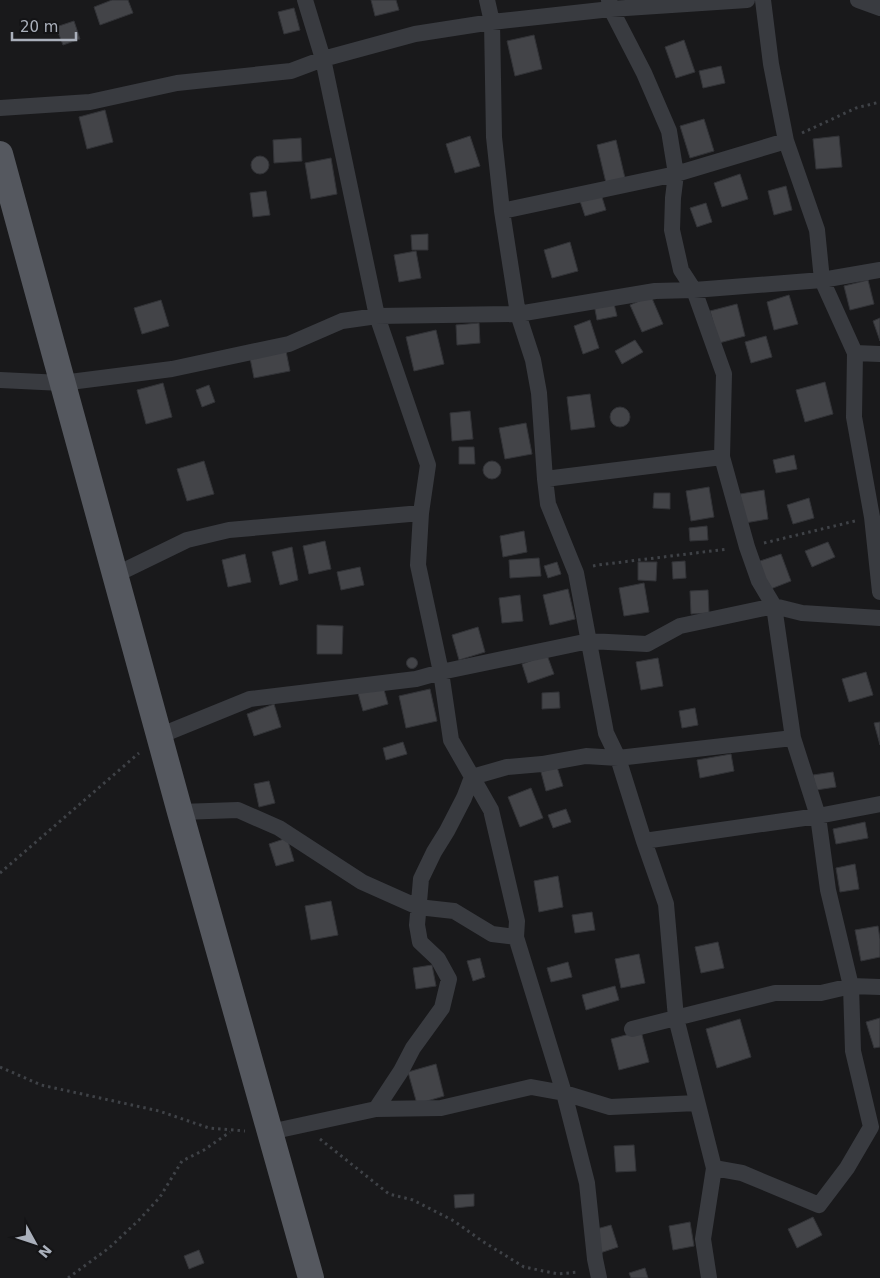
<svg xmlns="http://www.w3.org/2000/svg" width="880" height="1278" viewBox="0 0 880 1278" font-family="'DejaVu Sans',sans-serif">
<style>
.building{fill:#434448;stroke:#323337}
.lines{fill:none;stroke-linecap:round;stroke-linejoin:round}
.path{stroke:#3f4247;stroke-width:3;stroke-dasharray:2.5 4;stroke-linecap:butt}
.minor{stroke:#393b40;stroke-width:16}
.primary{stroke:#55585f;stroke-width:26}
</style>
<rect width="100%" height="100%" fill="#19191b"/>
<!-- building -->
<path class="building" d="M112,0H128L133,13L100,25L94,7Z
M371,0H396L399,10L375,16Z
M294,8L300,30L284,34L278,12Z
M74,21L80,39L63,45L56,27Z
M534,35L542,69L515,76L507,41Z
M684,40L695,72L676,78L665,47Z
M721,66L725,83L703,88L699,71Z
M105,110L113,142L87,149L79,117Z
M704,119L714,151L690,158L680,126Z
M470,136L480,166L455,173L446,144Z
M839,136L842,167L816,169L813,139Z
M301,138L302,161L274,163L273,140Z
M616,140L625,178L606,183L597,145Z
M251 165a9 9 0 1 1 18 0a9 9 0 1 1-18 0Z
M331,158L337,194L311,199L305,163Z
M740,174L748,199L722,207L714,183Z
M786,186L792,210L774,215L768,191Z
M266,191L270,215L253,217L250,193Z
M601,194L606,210L585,216L580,201Z
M706,203L712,222L697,227L690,208Z
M428,234V250H412L411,235Z
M570,242L578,271L552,278L544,250Z
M416,251L421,278L399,282L394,255Z
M868,280L874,304L850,310L844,286Z
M789,295L798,324L774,330L767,302Z
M651,296L663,324L642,332L630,305Z
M161,300L169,326L142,334L134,308Z
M613,300L617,316L597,320L594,304Z
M737,304L745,336L719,343L710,311Z
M880,318V341L873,321Z
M590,320L599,348L583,354L574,326Z
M479,323L480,343L457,345L456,325Z
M436,330L444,364L414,371L406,337Z
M766,336L772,357L751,363L745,342Z
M635,340L643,352L622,364L615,351Z
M286,351L290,371L254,378L250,358Z
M825,382L833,414L805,422L796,390Z
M163,383L172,417L146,424L137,390Z
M209,385L215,402L202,407L196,390Z
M590,394L595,427L571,430L567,397Z
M610 417a10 10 0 1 1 20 0a10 10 0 1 1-20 0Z
M470,411L473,439L452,441L450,413Z
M526,423L532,454L505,459L499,428Z
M459,447H474L475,464H459Z
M794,455L797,469L776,473L773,460Z
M483 470a9 9 0 1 1 18 0a9 9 0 1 1-18 0Z
M204,461L214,494L187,501L177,469Z
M709,487L714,517L691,521L686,491Z
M764,490L768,519L745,523L740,494Z
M654,493H670V509L653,508Z
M809,498L814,518L793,524L787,505Z
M707,526L708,540L690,541L689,528Z
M524,531L527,552L503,557L500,536Z
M325,541L331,569L309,574L303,546Z
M828,542L835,557L812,567L805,551Z
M292,547L298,580L280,585L272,552Z
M245,554L251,582L228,587L222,560Z
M781,554L791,581L768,590L757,562Z
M539,558L541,576L510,578L509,560Z
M685,561L686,578L673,579L672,562Z
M557,562L561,574L548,578L544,566Z
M638,562H657L656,581L638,580Z
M360,567L364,585L341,590L337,572Z
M644,583L649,612L624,616L619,588Z
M568,589L575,619L550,625L543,595Z
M708,590L709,613L691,614L690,591Z
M520,595L523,621L502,623L499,598Z
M317,625L343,626L342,654H317Z
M478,627L485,652L459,660L452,635Z
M547,655L554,674L528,683L522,664Z
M406.5 663a5.5 5.5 0 1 1 11 0a5.5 5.5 0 1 1-11 0Z
M658,658L663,686L641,690L636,662Z
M866,672L873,695L849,702L842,679Z
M383,686L388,704L363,711L358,693Z
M430,689L437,721L406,728L399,696Z
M559,692L560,708L542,709V693Z
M274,704L281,727L254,736L247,714Z
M695,708L698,725L682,728L679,711Z
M880,722V745L874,723Z
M403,742L407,754L386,760L383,748Z
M731,754L734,771L700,778L697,760Z
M557,767L563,786L546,791L541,772Z
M833,772L836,787L816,790L813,775Z
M269,781L275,803L259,807L254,784Z
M531,788L543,818L520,827L508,797Z
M566,809L571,822L553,828L548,815Z
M865,822L868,838L836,844L833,829Z
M287,838L294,861L276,866L269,844Z
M855,864L859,889L840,892L836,868Z
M558,876L563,907L539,912L534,881Z
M331,901L338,935L311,940L305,906Z
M592,912L595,930L575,933L572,915Z
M878,926L880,939V957L861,961L855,930Z
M718,942L724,968L701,973L695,947Z
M639,954L645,983L621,988L615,959Z
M480,958L485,977L473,981L467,961Z
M568,962L572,977L551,982L547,968Z
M432,965L436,986L416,989L413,968Z
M615,986L619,1000L586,1010L582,995Z
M880,1018V1047L874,1048L866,1022Z
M740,1019L751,1057L717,1068L706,1029Z
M641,1031L649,1062L619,1070L611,1039Z
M436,1064L444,1096L417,1104L408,1072Z
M634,1145L636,1171L616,1172L614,1146Z
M474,1194V1206L455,1208L454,1195Z
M813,1217L822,1235L797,1248L788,1229Z
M690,1222L694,1246L673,1250L669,1226Z
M611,1225L618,1247L600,1253L593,1230Z
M199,1250L204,1263L189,1269L184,1256Z
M645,1268L648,1278H631L629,1273Z"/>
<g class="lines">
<!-- path -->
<path class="path" d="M802,133L856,108L880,102
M764,543L855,521
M593,566L598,565L728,549
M0,873L139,753
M0,1067L41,1085L159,1111L209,1128L245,1131
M320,1139L389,1194L413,1200L454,1221L482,1241L524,1267L558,1274L579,1272
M68,1278L109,1248L139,1220L160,1197L182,1161L204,1150L230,1132"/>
<!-- minor -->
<path class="minor" d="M305,0L323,59L377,316L428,465L421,513
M487,0L492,22L494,137L502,211L518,314L533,360L539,393L545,479L548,504L576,573L606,733L618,758L644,841L666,904L676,1018L714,1168L703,1239L709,1278
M609,0L611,9L644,73L669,131L676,174L673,198L672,230L681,270L694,290L724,374L722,457L747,547L759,581L774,606L793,738L818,816L828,890L851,986L853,1051L871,1127L847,1168L819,1205L742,1173L714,1168
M763,0L771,64L786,141L817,230L822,280L855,353L854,417L872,517L880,592
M858,0L880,8
M0,108L90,102L177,83L291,71L323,59L415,34L492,22L611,9L747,0
M502,211L676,174L786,141
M855,353L880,354
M0,380L62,383L172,369L289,344L342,321L377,316L518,314L655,291L694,290L822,280L880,270
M545,479L722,457
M115,575L187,540L229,530L421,513L418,565L441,672L451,740L491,810L517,921L516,937L564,1093L587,1183L595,1259L599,1278
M159,736L250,699L416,679L441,672L589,641L647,644L680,626L774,606L802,613L880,618
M180,812L238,810L279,828L362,882L418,907L454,911L492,934L516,937
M644,841L818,816L880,804
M632,1029L775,993H821L851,986L880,987
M376,1109L401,1071L413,1048L442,1008L449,979L438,959L420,942L417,925L421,879L434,852L447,831L464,798L472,777L507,767L542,764L586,756L618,758L793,738
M270,1132L376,1109L441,1108L531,1087L564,1093L610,1107L697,1103"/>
<!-- primary -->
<path class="primary" d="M0,154L180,812L311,1278"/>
</g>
<!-- north arrow -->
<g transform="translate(35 1243) rotate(130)" stroke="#141416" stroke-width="4" paint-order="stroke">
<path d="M0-4L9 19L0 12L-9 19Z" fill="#aab0bb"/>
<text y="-8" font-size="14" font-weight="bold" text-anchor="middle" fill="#aab0bb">N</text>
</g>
<!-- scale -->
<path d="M12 32v8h64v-8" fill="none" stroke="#aab0bb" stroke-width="2.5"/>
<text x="20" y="32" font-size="15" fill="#aab0bb" stroke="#141416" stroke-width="4" paint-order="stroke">20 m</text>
</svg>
